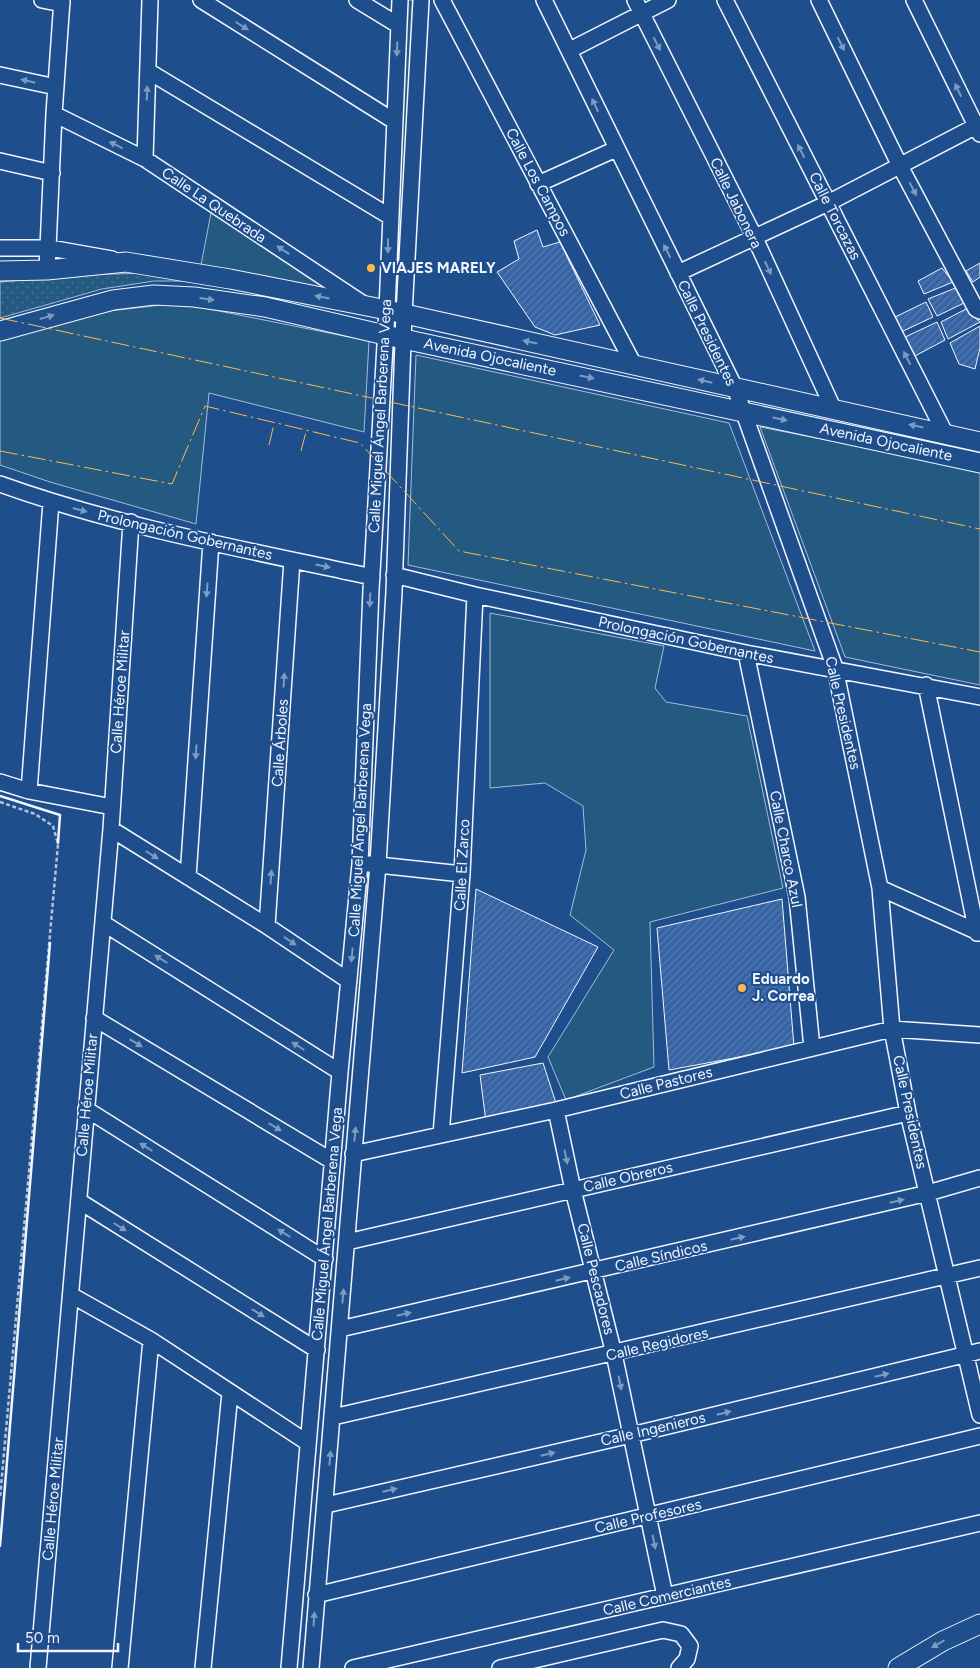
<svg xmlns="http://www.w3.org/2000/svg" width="980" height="1668" viewBox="0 0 980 1668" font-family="Figtree,sans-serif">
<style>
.grass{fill:url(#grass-dots);stroke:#a8bbd7}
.green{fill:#245a82;stroke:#a8bbd7}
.building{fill:url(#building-hatch);stroke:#f2f6ff}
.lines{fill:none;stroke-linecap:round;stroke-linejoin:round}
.minor-casing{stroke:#f2f6ff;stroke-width:18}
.major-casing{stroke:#f2f6ff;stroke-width:21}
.path{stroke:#b3c4dc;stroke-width:2.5;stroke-dasharray:4 2.5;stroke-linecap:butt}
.minor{stroke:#1f4e8c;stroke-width:15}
.major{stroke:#1f4e8c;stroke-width:19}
.wall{stroke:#f2f6ff;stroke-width:2.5}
.power{stroke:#ffb74d;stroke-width:1;stroke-dasharray:18 4 2.5 4;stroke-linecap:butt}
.oneway{fill:#7e9ac0}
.poi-dot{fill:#ffb74d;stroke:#1f4e8c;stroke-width:2}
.labels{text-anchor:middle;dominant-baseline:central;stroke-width:4;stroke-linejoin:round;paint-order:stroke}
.street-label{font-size:15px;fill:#f2f6ff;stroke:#1f4e8c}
.poi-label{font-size:15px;font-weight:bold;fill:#f2f6ff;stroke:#1f4e8c;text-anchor:start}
</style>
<defs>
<pattern id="grass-dots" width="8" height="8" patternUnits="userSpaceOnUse" patternTransform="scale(1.25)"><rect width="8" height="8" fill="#245a82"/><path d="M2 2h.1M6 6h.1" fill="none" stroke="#447295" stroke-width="1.8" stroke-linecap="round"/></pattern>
<pattern id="building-hatch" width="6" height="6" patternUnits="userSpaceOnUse" patternTransform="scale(1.25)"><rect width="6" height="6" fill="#3563a3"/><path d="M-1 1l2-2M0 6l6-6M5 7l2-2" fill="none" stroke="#537ab1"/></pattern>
</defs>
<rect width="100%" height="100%" fill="#1f4e8c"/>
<!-- grass -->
<path class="grass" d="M151,273L201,281H154L102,289L0,318V282L78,275Z"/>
<!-- green -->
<path class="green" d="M407,0H415L400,306H391Z
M211,213L335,292L201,265Z
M179,303L369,341L364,432L209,393L196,524L50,482L0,465V340L100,312Z
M416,355L729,423L815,651L408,565Z
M760,427L980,470V685L845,657Z
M490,613L664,646L655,688L666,702L747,716L783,888L650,922L654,1067L566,1100L548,1057L614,950L570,915L586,850L583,806L545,783L490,788Z"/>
<!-- building -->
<path class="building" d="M537,230L543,247L560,242L600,325L555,335L535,327L497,272L519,259L514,241Z
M980,263V277L973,282L966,271Z
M942,268L953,282L924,294L918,281Z
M958,287L964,303L937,316L928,299Z
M926,302L933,317L901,332L895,317Z
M966,309L980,322L948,339L941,322Z
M937,322L945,340L913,357L903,338Z
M980,326V348L975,369L959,364L950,343Z
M476,889L598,947L535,1057L462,1073Z
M782,899L794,1047L669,1070L657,928Z
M543,1063L557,1106L486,1122L480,1075Z"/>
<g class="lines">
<!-- minor casing -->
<g class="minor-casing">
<path id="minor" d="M42,0L62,4
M201,0L394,121
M357,0L398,25
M442,0L634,365
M544,0L735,388L835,668L880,888L892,1029L908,1113L980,1415
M635,0L754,236L833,408
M725,0L945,433
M819,0L900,166L976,309L980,311
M914,0L980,134
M570,50L668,0
M148,71L389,216
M0,75L56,87
M54,114L145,159L362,303
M145,159L150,0
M0,161L52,173
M538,184L616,149
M0,248H50L112,259
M47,270L54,114L62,0
M678,273L828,203L980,124
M0,484C120,527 247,550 372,577
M394,575L475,595L746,653L980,697
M746,653L797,897L812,1048
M926,685L977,933
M0,782L29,791L112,807
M29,791L51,502
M111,829L267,926L349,981
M369,864L462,874
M188,877L211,542
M880,888L980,933
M103,923L340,1072
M267,926L292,560
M94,1018L332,1161
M86,1109L325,1259
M556,1110L573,1190L614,1354L665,1596
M441,1135L462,874L475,595
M353,1154L556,1110L892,1029L980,1035
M79,1201L317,1350
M347,1242L908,1113
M71,1295L151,1340L308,1443
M340,1329L928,1193L980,1178
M333,1417L980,1268
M326,1505L631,1435L980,1351
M316,1595L980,1436
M38,1668L111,829L131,522
M120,1668L151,1340
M203,1668L230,1393
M289,1668L340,1072L360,864L371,590L387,310L400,0
M311,1668L378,864L394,592L404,314L421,0
M353,1668L980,1523
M500,1668L663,1630L681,1634L690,1646L687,1659L679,1668"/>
</g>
<!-- major casing -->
<g class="major-casing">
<path id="major" d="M0,271L47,270L126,262L230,279L387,310L980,442
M0,331L113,300L154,295L194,297L265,307L385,335L980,463
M898,1668L943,1641L980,1624"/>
</g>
<!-- path -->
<path class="path" d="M0,802L35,814L53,826L58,844L0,1498"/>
<!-- minor -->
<use href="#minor" class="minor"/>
<!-- major -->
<use href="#major" class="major"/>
<!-- wall -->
<path class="wall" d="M0,796L60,815L58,843
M0,1546L50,943"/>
<!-- power -->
<path class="power" d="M0,318L980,529
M269,445L274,424
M0,451L172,484L205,406L360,443L459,551L980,652
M301,451L306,432"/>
</g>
<!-- one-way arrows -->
<defs><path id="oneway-solid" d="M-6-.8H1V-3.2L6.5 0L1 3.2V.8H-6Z" transform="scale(1.25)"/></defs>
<g class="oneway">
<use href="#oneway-solid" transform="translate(242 26) rotate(32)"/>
<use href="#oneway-solid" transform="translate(657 44) rotate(63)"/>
<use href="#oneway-solid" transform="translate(841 44) rotate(64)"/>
<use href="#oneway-solid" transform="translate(397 49) rotate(92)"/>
<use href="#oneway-solid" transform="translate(28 81) rotate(-167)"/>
<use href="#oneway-solid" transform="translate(958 90) rotate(-116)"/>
<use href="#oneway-solid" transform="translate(147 93) rotate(-88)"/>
<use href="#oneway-solid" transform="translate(595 105) rotate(-115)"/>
<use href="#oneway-solid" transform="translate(116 145) rotate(-154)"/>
<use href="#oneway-solid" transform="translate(801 151) rotate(-117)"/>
<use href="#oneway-solid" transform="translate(913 189) rotate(62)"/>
<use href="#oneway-solid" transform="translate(388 246) rotate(91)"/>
<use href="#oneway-solid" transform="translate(283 250) rotate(-146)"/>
<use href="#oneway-solid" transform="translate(667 251) rotate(-117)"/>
<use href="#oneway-solid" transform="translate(768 268) rotate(65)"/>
<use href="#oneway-solid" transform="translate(322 297) rotate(-169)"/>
<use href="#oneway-solid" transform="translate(207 299) rotate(8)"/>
<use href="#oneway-solid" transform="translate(47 317) rotate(-16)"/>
<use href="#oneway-solid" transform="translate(530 342) rotate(-168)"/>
<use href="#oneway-solid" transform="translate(907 358) rotate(-117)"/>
<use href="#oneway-solid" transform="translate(587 377) rotate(12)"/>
<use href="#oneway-solid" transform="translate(705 381) rotate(-167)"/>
<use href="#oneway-solid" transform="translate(780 419) rotate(12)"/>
<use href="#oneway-solid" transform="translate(916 426) rotate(-168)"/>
<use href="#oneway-solid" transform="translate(80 510) rotate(15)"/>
<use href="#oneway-solid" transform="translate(323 566) rotate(12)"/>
<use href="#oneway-solid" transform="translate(207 590) rotate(94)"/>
<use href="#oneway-solid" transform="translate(370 600) rotate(92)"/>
<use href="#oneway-solid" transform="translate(284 680) rotate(-86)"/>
<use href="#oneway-solid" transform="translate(196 752) rotate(94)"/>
<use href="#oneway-solid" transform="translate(152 855) rotate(32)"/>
<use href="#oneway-solid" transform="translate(271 877) rotate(-86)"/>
<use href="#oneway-solid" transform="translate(290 941) rotate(34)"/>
<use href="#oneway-solid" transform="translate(352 955) rotate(95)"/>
<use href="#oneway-solid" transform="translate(161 959) rotate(-148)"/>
<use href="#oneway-solid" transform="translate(136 1043) rotate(31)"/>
<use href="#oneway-solid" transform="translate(298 1046) rotate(-148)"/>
<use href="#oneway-solid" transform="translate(275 1127) rotate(31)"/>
<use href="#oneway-solid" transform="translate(355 1134) rotate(-85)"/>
<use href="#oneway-solid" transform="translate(146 1147) rotate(-148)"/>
<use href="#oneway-solid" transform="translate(566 1157) rotate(78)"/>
<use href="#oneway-solid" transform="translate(897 1201) rotate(-13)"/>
<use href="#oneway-solid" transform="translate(120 1227) rotate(32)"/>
<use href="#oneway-solid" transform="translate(284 1233) rotate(-148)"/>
<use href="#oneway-solid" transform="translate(738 1238) rotate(-13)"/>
<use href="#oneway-solid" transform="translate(563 1279) rotate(-13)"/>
<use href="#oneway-solid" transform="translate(343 1296) rotate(-85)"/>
<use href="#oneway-solid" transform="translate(258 1313) rotate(32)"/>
<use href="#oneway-solid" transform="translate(404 1314) rotate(-13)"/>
<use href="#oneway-solid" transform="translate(882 1375) rotate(-14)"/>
<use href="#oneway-solid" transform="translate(620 1383) rotate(79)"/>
<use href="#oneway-solid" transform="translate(724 1413) rotate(-14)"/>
<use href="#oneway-solid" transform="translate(548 1454) rotate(-13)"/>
<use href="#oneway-solid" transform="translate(330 1458) rotate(-85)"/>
<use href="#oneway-solid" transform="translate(390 1490) rotate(-13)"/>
<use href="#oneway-solid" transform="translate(654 1542) rotate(79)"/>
<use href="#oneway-solid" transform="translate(314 1619) rotate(-86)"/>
<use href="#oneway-solid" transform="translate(938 1644) rotate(150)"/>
</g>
<!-- markers -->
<g class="poi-dot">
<circle cx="371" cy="268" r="5"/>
<circle cx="742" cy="988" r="5"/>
</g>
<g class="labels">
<!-- street labels -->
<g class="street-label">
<text transform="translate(538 182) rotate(62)">Calle Los Campos</text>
<text transform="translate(736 203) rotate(64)">Calle Jabonera</text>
<text transform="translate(214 205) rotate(34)">Calle La Quebrada</text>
<text transform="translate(835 216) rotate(63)">Calle Torcazas</text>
<text transform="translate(707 333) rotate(64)">Calle Presidentes</text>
<text transform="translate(490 357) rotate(12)">Avenida Ojocaliente</text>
<text transform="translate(380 416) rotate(-87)">Calle Miguel Ángel Barberena Vega</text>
<text transform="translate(886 442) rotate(12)">Avenida Ojocaliente</text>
<text transform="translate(185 535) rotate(13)">Prolongación Gobernantes</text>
<text transform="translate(686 640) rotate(12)">Prolongación Gobernantes</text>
<text transform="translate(120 692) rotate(-86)">Calle Héroe Militar</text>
<text transform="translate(843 713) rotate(77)">Calle Presidentes</text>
<text transform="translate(280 743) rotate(-86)">Calle Árboles</text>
<text transform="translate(360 820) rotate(-87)">Calle Miguel Ángel Barberena Vega</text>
<text transform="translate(786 849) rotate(79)">Calle Charco Azul</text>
<text transform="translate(462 865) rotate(-87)">Calle El Zarco</text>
<text transform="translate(666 1083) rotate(-14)">Calle Pastores</text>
<text transform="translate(87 1095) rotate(-85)">Calle Héroe Militar</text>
<text transform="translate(910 1112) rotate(78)">Calle Presidentes</text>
<text transform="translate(628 1177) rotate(-13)">Calle Obreros</text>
<text transform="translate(327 1224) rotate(-85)">Calle Miguel Ángel Barberena Vega</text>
<text transform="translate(661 1256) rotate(-13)">Calle Síndicos</text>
<text transform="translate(596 1279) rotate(76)">Calle Pescadores</text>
<text transform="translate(657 1344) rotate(-13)">Calle Regidores</text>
<text transform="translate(653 1429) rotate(-13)">Calle Ingenieros</text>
<text transform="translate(53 1499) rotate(-85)">Calle Héroe Militar</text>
<text transform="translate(648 1516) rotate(-13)">Calle Profesores</text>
<text transform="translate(667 1596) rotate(-13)">Calle Comerciantes</text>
</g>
<!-- poi labels -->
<g class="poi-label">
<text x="381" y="268">VIAJES MARELY</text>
<text x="752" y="979">Eduardo<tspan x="752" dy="17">J. Correa</tspan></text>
</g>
</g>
<!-- scale -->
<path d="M18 1643v8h100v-8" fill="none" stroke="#f2f6ff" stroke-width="2.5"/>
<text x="25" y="1643" font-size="15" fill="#f2f6ff" stroke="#1f4e8c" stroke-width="4" paint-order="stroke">50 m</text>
</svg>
